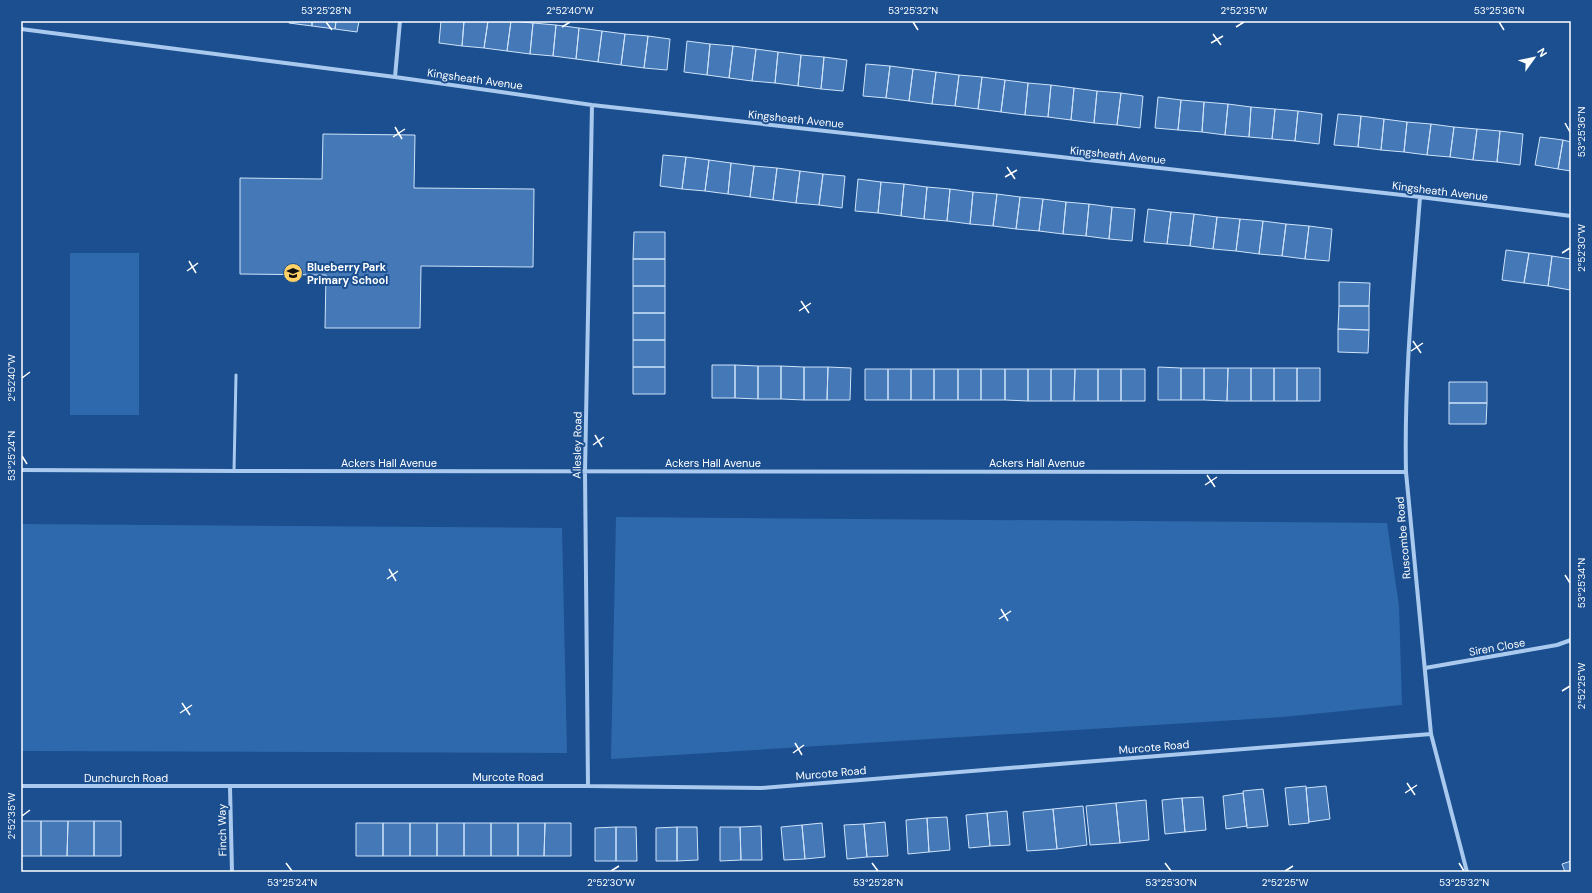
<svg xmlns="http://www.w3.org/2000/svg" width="1592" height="893" viewBox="0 0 1592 893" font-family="'DM Sans',sans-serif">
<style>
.green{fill:#2e69ad}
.building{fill:#4478b7;stroke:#cfe3fa}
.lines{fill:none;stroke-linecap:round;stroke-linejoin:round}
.lane{stroke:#a9c9ee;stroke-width:3}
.street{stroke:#a9c9ee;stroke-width:4}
.ticks{fill:none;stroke:#fff;stroke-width:1.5}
.labels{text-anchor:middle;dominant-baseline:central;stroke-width:4;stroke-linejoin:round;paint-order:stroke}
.street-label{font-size:11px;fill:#fff;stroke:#1b4f8f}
.poi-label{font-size:11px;font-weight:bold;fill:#fff;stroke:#1b4f8f;text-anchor:start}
.neatline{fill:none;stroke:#fff;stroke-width:1.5}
.ticks-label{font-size:10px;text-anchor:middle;fill:#fff}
</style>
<rect width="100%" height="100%" fill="#1b4f8f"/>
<!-- green -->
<path class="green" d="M70,253H139V415H70Z
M616,517L1387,523L1399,606L1402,705L1283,717L611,759Z
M21,524L562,528L567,753L21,751Z"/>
<!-- building -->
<path class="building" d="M289,21H312V26L289,23Z
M312,21H336L335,29L312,26Z
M336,21H359L357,32L335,29Z
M441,21H464L462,46L439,43Z
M464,21H488L484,48L462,46Z
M488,21H511L507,51L484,48Z
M511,21L533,23L530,54L507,51Z
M533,23L556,25L553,56L530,54Z
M556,25L579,28L576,59L553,56Z
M579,28L602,31L598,62L576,59Z
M602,31L625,34L621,65L598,62Z
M625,34L648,36L644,68L621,65Z
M648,36L670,39L667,70L644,68Z
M687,41L710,44L707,75L684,72Z
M710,44L733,46L729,78L707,75Z
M733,46L756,49L752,81L729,78Z
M756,49L778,52L775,83L752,81Z
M778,52L801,55L798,86L775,83Z
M801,55L824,57L821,89L798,86Z
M824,57L847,60L843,91L821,89Z
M866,64L890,66L886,98L863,96Z
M890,66L913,69L909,101L886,98Z
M913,69L936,72L932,104L909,101Z
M936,72L959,75L955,106L932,104Z
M959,75L982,77L978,109L955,106Z
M982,77L1005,80L1001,112L978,109Z
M1005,80L1028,83L1025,115L1001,112Z
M1028,83L1051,85L1048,117L1025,115Z
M1051,85L1074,88L1071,120L1048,117Z
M1074,88L1097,91L1094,123L1071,120Z
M1097,91L1121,93L1117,125L1094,123Z
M1121,93L1143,96L1140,128L1117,125Z
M1158,97L1181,100L1178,130L1155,128Z
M1181,100L1204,102L1202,132L1178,130Z
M1204,102L1228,104L1225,135L1202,132Z
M1228,104L1251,107L1249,137L1225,135Z
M1251,107L1275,109L1272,139L1249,137Z
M1275,109L1298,111L1295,141L1272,139Z
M1298,111L1322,114L1319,144L1295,141Z
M1338,114L1361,116L1358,147L1334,145Z
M1361,116L1384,119L1381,150L1358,147Z
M1384,119L1407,122L1404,152L1381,150Z
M1407,122L1431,124L1427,155L1404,152Z
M1431,124L1454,127L1450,157L1427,155Z
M1454,127L1477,129L1473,160L1450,157Z
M1477,129L1500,131L1497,162L1473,160Z
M1500,131L1523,134L1520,165L1497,162Z
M323,134L415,135L414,188L534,189L533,267L421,266L420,328H325L326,275L240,274V178L322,179Z
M1540,137L1563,140L1558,169L1535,165Z
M1563,140L1571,142V171L1558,169Z
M663,155L686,157L682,189L660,186Z
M686,157L709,160L705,191L682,189Z
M709,160L731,163L728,194L705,191Z
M731,163L754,166L750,197L728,194Z
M754,166L777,168L773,200L750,197Z
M777,168L800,171L796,203L773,200Z
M800,171L823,174L819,205L796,203Z
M823,174L845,176L842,208L819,205Z
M858,179L881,182L878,213L855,211Z
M881,182L904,184L901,216L878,213Z
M904,184L927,187L924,219L901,216Z
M927,187L950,189L947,221L924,219Z
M950,189L973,192L970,224L947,221Z
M973,192L997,194L993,226L970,224Z
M997,194L1020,197L1016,229L993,226Z
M1020,197L1043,199L1039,231L1016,229Z
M1043,199L1066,202L1063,234L1039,231Z
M1066,202L1089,204L1086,236L1063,234Z
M1089,204L1112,207L1109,239L1086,236Z
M1112,207L1135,209L1132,241L1109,239Z
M1148,209L1171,212L1167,244L1144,242Z
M1171,212L1194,214L1190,246L1167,244Z
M1194,214L1217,217L1213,249L1190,246Z
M1217,217L1240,219L1236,251L1213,249Z
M1240,219L1263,221L1259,254L1236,251Z
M1263,221L1286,224L1282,256L1259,254Z
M1286,224L1309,226L1305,259L1282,256Z
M1309,226L1332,229L1329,261L1305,259Z
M634,232H665V259H633Z
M1506,250L1529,253L1524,283L1502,280Z
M1529,253L1552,256L1548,286L1524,283Z
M1552,256L1571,259L1570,290L1548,286Z
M633,259H665V286H633Z
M1339,282L1370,283L1369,306H1339Z
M633,286H665V313H633Z
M1339,306H1369V330L1338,329Z
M633,313H665V340H633Z
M1338,329L1369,330L1368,353L1338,352Z
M633,340H665V367H633Z
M712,365H735V398H712Z
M735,365L758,366V399L735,398Z
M758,366H781V399H758Z
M781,366L804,367V400L781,399Z
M633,367H665V394H633Z
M804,367H828L827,400H804Z
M828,367L851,368L850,400H827Z
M1158,367L1181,368V400H1158Z
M1181,368H1204V400H1181Z
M1204,368H1228L1227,401L1204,400Z
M1228,368H1251V401H1227Z
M1251,368H1274V401H1251Z
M1274,368H1297V401H1274Z
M1297,368H1320V401H1297Z
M865,369H888V400H865Z
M888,369H911V400H888Z
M911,369H934V400H911Z
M934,369H958V400H934Z
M958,369H981V400H958Z
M981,369H1005V400H981Z
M1005,369H1028V401L1005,400Z
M1028,369H1051V401H1028Z
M1051,369H1075L1074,401H1051Z
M1075,369H1098V401H1074Z
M1098,369H1121V401H1098Z
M1121,369H1145V401H1121Z
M1449,382H1487V403H1449Z
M1449,403H1487L1486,424H1449Z
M1306,786L1309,823L1289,825L1285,788Z
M1326,786L1330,819L1309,822L1306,788Z
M1263,789L1268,826L1247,828L1243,791Z
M1243,793L1247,826L1226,829L1223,796Z
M1203,797L1206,830L1185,832L1182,798Z
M1182,798L1185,832L1165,834L1162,800Z
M1146,800L1149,840L1120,843L1116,803Z
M1116,803L1120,843L1090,845L1086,806Z
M1083,806L1087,845L1057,849L1053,809Z
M1053,809L1057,849L1027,851L1023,812Z
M1007,811L1010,845L990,846L987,813Z
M987,813L990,846L969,848L966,815Z
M947,817L950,850L929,852L927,818Z
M927,818L929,852L908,854L906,820Z
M21,821H41V856H21Z
M41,821H68L67,856H41Z
M68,821H94V856H67Z
M94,821H121V856H94Z
M885,822L888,856L867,857L864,824Z
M356,823H383V856H356Z
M383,823H410V856H383Z
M410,823H437V856H410Z
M437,823H464V856H437Z
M464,823H491V856H464Z
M491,823H518V856H491Z
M518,823H545L544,856H518Z
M545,823H571V856H544Z
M822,823L825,857L805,859L802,825Z
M864,824L867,857L847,859L844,825Z
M802,825L805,859L784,860L781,827Z
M761,826L762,860H741L740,827Z
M616,827V861H595V828Z
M616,827H636L637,861H616Z
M677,827V861H656V828Z
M677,827H697L698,860L677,861Z
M720,827H740L741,860L720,861Z
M1571,861V872H1565L1562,864Z"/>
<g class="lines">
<!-- lane -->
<path class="lane" d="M234,471L236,375"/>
<!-- street -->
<path class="street" d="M21,29L395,77L592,105L1420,197L1571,216
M395,77L400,21
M1420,197C1413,289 1404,380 1406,472L1431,734L1467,872
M21,470L234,471L1406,472
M1425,668L1557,645L1571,640
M21,786H588L761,788L1431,734
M588,786L585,472L592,105
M230,787L232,872"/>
</g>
<!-- ticks -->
<path class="ticks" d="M326,22L332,30M913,22L918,30M1499,22L1504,30M562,27L570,22M1236,27L1244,22M1213,34L1221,45M1211,43L1223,36M1565,123L1570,132M395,127L402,139M393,137L405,129M1007,167L1015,179M1005,177L1017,170M1562,253L1570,248M189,261L196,273M187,271L198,263M801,301L809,313M799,311L811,303M1413,341L1421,353M1411,351L1423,343M22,378L30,372M595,435L602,447M593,445L604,437M22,456L27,464M1207,475L1215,487M1205,485L1217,477M389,569L396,581M1565,575L1570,583M387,579L398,571M1001,609L1008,621M999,619L1011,611M1562,691L1570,686M182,703L190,715M180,713L192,705M795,743L802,755M793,753L804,745M1407,783L1415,795M1405,793L1417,785M22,816L30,810M286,863L292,871M872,863L878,871M1165,863L1171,871M1459,863L1464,871M611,871L619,866M1285,871L1293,866"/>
<!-- icons -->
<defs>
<g id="school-disc" transform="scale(1)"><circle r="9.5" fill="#ffd166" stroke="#1b4f8f"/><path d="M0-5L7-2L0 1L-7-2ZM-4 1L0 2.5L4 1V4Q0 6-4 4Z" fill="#111"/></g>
</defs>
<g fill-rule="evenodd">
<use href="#school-disc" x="293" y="273"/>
</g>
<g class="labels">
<!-- street labels -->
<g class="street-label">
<text transform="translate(475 79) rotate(8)">Kingsheath Avenue</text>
<text transform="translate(796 119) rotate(6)">Kingsheath Avenue</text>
<text transform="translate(1118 155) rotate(6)">Kingsheath Avenue</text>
<text transform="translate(1440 191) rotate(7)">Kingsheath Avenue</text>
<text transform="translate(577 445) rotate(-89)">Allesley Road</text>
<text x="389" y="463">Ackers Hall Avenue</text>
<text x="713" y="463">Ackers Hall Avenue</text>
<text x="1037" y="463">Ackers Hall Avenue</text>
<text transform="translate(1403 538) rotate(-95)">Ruscombe Road</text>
<text transform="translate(1497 647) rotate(-10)">Siren Close</text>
<text transform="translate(1154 747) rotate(-5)">Murcote Road</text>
<text transform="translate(831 773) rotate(-5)">Murcote Road</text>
<text x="508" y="777">Murcote Road</text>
<text x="126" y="778">Dunchurch Road</text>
<text transform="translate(222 830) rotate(-91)">Finch Way</text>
</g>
<!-- poi labels -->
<g class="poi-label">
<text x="307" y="267">Blueberry Park<tspan x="307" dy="13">Primary School</tspan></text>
</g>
</g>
<!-- border -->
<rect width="1592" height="893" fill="none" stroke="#1b4f8f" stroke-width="44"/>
<!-- north arrow -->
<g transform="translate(1534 58) rotate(57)" stroke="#1b4f8f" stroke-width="3" paint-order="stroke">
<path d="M0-3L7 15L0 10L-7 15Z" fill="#ffffff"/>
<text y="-6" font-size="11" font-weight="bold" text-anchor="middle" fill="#ffffff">N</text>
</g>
<rect x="22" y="22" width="1548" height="849" class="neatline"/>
<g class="ticks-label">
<text x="326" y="14">53°25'28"N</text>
<text x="570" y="14">2°52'40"W</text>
<text x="913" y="14">53°25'32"N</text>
<text x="1244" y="14">2°52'35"W</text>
<text x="1499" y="14">53°25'36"N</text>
<text transform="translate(1581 132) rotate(-90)" y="4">53°25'36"N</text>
<text transform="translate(1581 248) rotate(-90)" y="4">2°52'30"W</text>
<text transform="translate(11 378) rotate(-90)" y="4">2°52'40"W</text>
<text transform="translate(11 456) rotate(-90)" y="4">53°25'24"N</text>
<text transform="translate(1581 583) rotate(-90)" y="4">53°25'34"N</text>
<text transform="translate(1581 686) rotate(-90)" y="4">2°52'25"W</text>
<text transform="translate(11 816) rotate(-90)" y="4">2°52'35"W</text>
<text x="292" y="886">53°25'24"N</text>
<text x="611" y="886">2°52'30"W</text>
<text x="878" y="886">53°25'28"N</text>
<text x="1171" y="886">53°25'30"N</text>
<text x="1285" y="886">2°52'25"W</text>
<text x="1464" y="886">53°25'32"N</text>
</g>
</svg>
